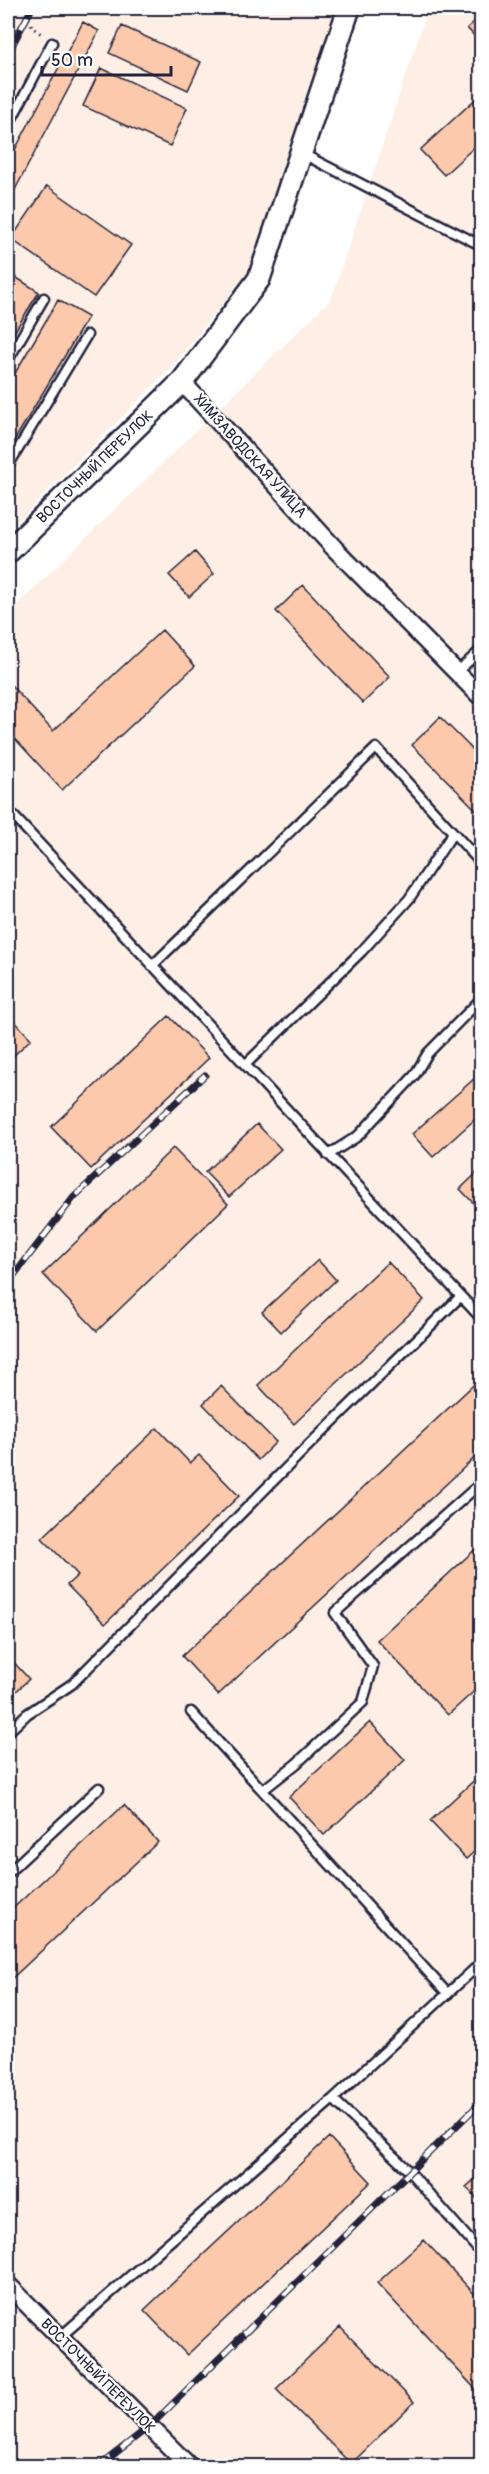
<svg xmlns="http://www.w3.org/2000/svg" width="489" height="2474" viewBox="0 0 489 2474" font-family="Pangolin,sans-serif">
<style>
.built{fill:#feefe6}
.building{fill:#fcc9ac;stroke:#22223b;stroke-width:1.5}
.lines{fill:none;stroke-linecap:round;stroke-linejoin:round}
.service-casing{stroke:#22223b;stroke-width:13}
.minor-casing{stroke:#22223b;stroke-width:21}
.tertiary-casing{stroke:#22223b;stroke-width:26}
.path{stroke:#22223b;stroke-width:3;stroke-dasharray:1.5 4.5;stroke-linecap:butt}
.service{stroke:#fff;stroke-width:8}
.minor{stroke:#fff;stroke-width:16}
.tertiary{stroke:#fff;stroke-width:21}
.rail-casing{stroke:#22223b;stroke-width:7}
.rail{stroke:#fff;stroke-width:4.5;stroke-dasharray:14;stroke-linecap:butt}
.labels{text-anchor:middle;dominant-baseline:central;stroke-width:4.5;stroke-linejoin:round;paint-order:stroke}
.street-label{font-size:15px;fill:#22223b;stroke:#fff}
</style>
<rect width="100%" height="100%" fill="#fff"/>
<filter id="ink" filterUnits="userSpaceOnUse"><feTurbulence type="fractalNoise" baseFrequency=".0167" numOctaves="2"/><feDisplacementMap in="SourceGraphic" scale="12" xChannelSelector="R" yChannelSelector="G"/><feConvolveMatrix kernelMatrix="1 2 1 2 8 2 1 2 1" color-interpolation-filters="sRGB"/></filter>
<g filter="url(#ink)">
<!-- built -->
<path class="built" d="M8,8H337L257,261L172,367L8,531Z
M428,8H481V2466H8V614L331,299Z"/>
<!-- building -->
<path class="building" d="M482,16V44L467,28Z
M83,22L99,31L8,203V163Z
M122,26L201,62L188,90L109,53Z
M101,68L187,108L170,146L83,106Z
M482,93V140L444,175L420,150Z
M47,186L131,245L94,297L11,239Z
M9,273L39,292L8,342V275Z
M58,300L88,317L8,451V385Z
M195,552L214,574L189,597L169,575Z
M303,585L390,677L363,703L276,611Z
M162,630L195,666L62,790L8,731V682L53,731Z
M440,717L482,759V816L412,745Z
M8,1014L31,1039L8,1061Z
M169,1016L209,1058L91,1169L51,1127Z
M475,1078L482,1085V1113L433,1157L412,1134Z
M257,1124L281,1149L229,1197L205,1172Z
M173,1148L228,1204L97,1331L43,1274Z
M482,1168V1212L460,1189Z
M318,1260L336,1280L281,1332L262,1312Z
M388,1262L424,1300L294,1424L258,1385Z
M482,1377V1451L218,1695L182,1656Z
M221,1386L276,1442L258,1460L203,1404Z
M157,1428L190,1463L199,1455L239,1496L105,1624L67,1585L78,1575L42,1538Z
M482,1543V1684L448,1715L377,1640Z
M8,1656L29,1679L8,1699Z
M370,1722L405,1760L324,1835L289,1797Z
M482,1773V1845L466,1859L430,1821Z
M124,1805L158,1842L8,1982V1913Z
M329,2137L371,2182L187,2355L144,2310Z
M482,2173V2204L466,2187Z
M424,2240L482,2302L481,2395L377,2283Z
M340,2327L414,2402L351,2464L276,2389Z"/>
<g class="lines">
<!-- service casing -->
<g class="service-casing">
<path id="service" d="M8,126L52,43
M303,154L482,246
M8,360L44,298
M8,466L87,335
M457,672L482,649
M8,810L482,1319
M152,966L376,748L482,864
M245,1065L362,951L409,899L453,833
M328,1155L358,1136L414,1076L428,1053L482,998
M191,1712L448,1994
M8,1732L27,1714L72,1684L310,1444L460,1297
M263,1790L296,1764L363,1702L373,1666L335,1613L482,1482
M8,1873L99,1788
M333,2099L408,2170L482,2254
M59,2338L333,2099L482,1962"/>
</g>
<!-- minor casing -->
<g class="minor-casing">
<path id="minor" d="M182,382L335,549L482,698
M8,2285L189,2466"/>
</g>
<!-- tertiary casing -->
<g class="tertiary-casing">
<path id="tertiary" d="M8,552L182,382L259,279L349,8"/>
</g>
<!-- path -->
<path class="path" d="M23,8L33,28L44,36"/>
<!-- service -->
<use href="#service" class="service"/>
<!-- minor -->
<use href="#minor" class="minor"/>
<!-- tertiary -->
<use href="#tertiary" class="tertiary"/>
<!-- rail casing -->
<g class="rail-casing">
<path id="rail" d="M8,53L32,8
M8,1283L74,1197L205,1075
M99,2466L150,2426L482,2101"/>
</g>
<!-- rail -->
<use href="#rail" class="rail"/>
</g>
</g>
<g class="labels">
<!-- street labels -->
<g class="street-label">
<text transform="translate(250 456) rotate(48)">ХИМЗАВОДСКАЯ УЛИЦА</text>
<text transform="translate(95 467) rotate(-44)">ВОСТОЧНЫЙ ПЕРЕУЛОК</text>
<text transform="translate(98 2376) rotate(45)">ВОСТОЧНЫЙ ПЕРЕУЛОК</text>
</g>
</g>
<!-- margin -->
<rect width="489" height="2474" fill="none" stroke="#fff" stroke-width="30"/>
<rect x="15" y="15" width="459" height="2444" fill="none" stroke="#22223b" stroke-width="2" filter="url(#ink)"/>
<!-- scale -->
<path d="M42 66v9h129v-9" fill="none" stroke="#22223b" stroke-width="3"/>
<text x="51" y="66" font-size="18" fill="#22223b" stroke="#ffffff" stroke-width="4.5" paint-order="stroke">50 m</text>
</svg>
